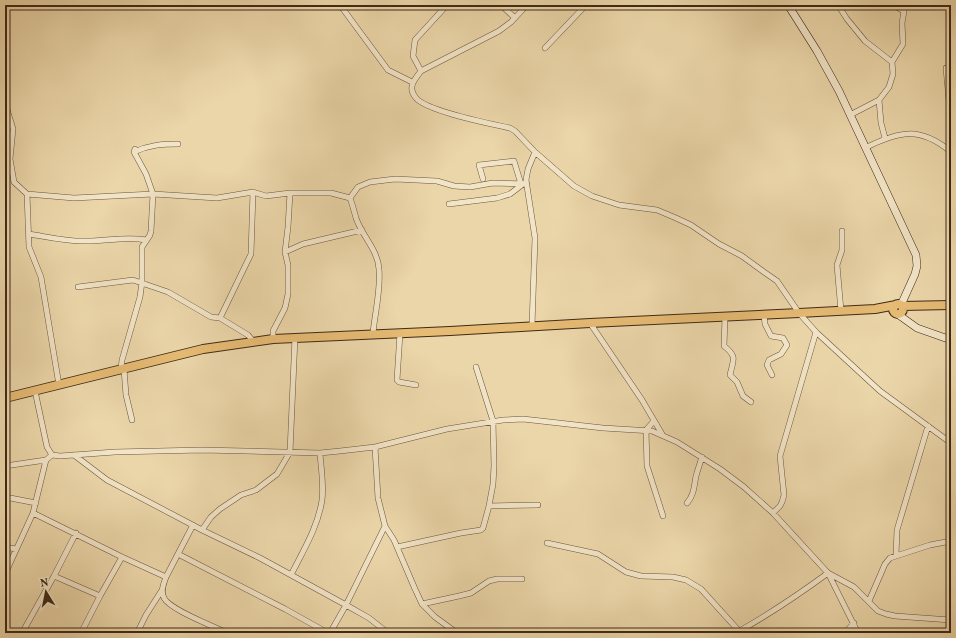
<svg xmlns="http://www.w3.org/2000/svg" width="956" height="638" viewBox="0 0 956 638" font-family="Vollkorn,serif">
<style>
.lines{fill:none;stroke-linecap:round;stroke-linejoin:round}
.minor-casing{stroke:#6a553c;stroke-width:6}
.secondary-casing{stroke:#3f2a18;stroke-width:8}
.primary-casing{stroke:#3f2a18;stroke-width:10}
.minor{stroke:#f2e4c7;stroke-width:5}
.secondary{stroke:#f2e4c7;stroke-width:7}
.primary{stroke:#e6bb74;stroke-width:8}
</style>
<rect width="100%" height="100%" fill="#ebd6a9"/>
<filter id="stains"><feTurbulence type="fractalNoise" baseFrequency=".005" numOctaves="4"/><feColorMatrix values="0 0 0 0 .2 0 0 0 0 .09 0 0 0 0 .02 0 0 0 .5 -.17"/></filter>
<radialGradient id="worn" r=".72"><stop offset=".6" stop-color="#630" stop-opacity="0"/><stop offset="1" stop-color="#630" stop-opacity=".3"/></radialGradient>
<g class="lines">
<!-- minor casing -->
<g class="minor-casing">
<path id="minor" d="M338,5L343,9L388,70L412,82
M501,5L515,18
M527,5L511,22L499,31L421,71C414,80 407,88 416,98C426,111 492,124 510,128L515,131L535,152L528,169L526,180L535,238L532,326
M838,5L847,19L865,41L892,62
M893,5L904,11
M545,48L586,5
M946,68L951,123
M421,71L413,56L415,40L447,5
M879,100L881,123L885,138
M5,103L13,129L10,159L14,182L27,194L29,247L41,277L59,385
M850,115L879,100L889,87L893,74L892,62L903,44L902,23L905,5
M865,148C899,131 920,126 951,152
M134,152C149,145 162,144 178,144
M535,152L574,186L592,196L619,205L657,210L676,218L691,225L719,244L742,256L764,272L777,281L799,313L816,332L880,391L951,443
M483,179L479,165L514,161L521,184
M27,194L74,198L153,194L217,198L253,192L266,196L290,193H331L350,198
M449,204L497,198L510,194L523,184
M29,234C48,237 68,242 87,241C107,241 127,236 146,240
M285,252L303,244L362,230
M78,287L133,280L168,292L211,317L220,318L248,335L253,341
M841,311L837,265L842,250V231
M764,315L765,324L771,336L783,338L787,345L781,354L769,360L767,365L772,375
M725,317L724,346C738,357 733,360 730,375L737,382L743,396L751,402
M220,318L251,254L253,192
M590,323L642,400L662,434
M373,333C375,312 381,290 379,269C378,250 362,236 356,218C354,211 353,206 350,198L358,187L370,182L395,179L437,181L454,186L470,187L493,183L527,184
M400,333L397,380L399,382L416,385
M273,339V331L285,308L288,294V265L285,252L288,227L290,193
M121,369L122,360L140,297L142,282V247L150,235L151,231L153,194L146,174L134,152L135,149
M124,369L126,395L132,420
M35,391L47,447L52,455L60,456L115,452L202,450L320,453L340,451L375,447L447,429L503,420L523,419L603,428L652,431L677,442L720,469L744,487L773,513L828,573L854,587L878,611L886,614L895,616L951,620
M654,421L646,430L647,466L663,516
M375,447L378,498L385,526L394,540L415,589L422,604L435,617L457,633
M74,455L107,480L202,530L260,558L346,605L369,618L388,633
M5,466L46,460L52,455
M5,497L36,503
M687,503C694,495 694,487 696,476C698,469 700,463 702,457
M489,506L538,505
M33,513L122,557L166,577C164,583 160,591 164,598C170,610 214,626 227,633
M773,513L780,506L782,502L784,495L780,456L816,332
M202,530L211,517L220,509L241,495L256,490L277,474L290,452L295,337
M76,533L54,576L100,596
M547,543L598,554L626,572L641,576L673,577L686,580L701,589L739,631
M5,547L16,549
M397,547L461,533L481,530L483,528L489,506L493,484L494,466L493,421L476,367
M178,554L285,609L328,633
M896,555L897,530L928,426
M5,574L33,513L46,460
M291,575C303,551 318,527 322,500C324,485 321,468 320,453
M166,577L193,525
M869,601L885,564L890,558L930,545L951,541
M422,604L459,596L471,593L489,581L497,579H522
M22,633L54,576
M81,633L100,596L122,557
M137,633L146,615L162,590
M330,633L346,605L385,526
M736,633C768,615 798,595 828,573L858,633
M845,633L854,623"/>
</g>
<!-- secondary casing -->
<g class="secondary-casing">
<path id="secondary" d="M788,5L817,51L839,91L916,255L917,266L915,274L901,305
M896,313L917,328L951,340"/>
</g>
<!-- primary casing -->
<g class="primary-casing">
<path id="primary" d="M893 309a5 5 0 1 1 10 0a5 5 0 1 1-10 0Z
M902,306L951,305
M5,398L203,349L273,339L450,331L590,323L799,313L875,309L896,305"/>
</g>
<!-- minor -->
<use href="#minor" class="minor"/>
<!-- secondary -->
<use href="#secondary" class="secondary"/>
<!-- primary -->
<use href="#primary" class="primary"/>
</g>
<!-- margin -->
<rect width="956" height="638" fill="none" stroke="#ebd6a9" stroke-width="20"/>
<rect x="6" y="6" width="944" height="626" fill="none" stroke="#3f2a18" stroke-width="2"/>
<rect x="10" y="10" width="936" height="618" fill="none" stroke="#3f2a18"/>
<!-- north arrow -->
<g transform="translate(46 592) rotate(350)" stroke="#f2e4c7" stroke-width="3" paint-order="stroke">
<path d="M0-3L7 15L0 10L-7 15Z" fill="#3f2a18"/>
<text y="-6" font-size="11" font-weight="bold" text-anchor="middle" fill="#3f2a18">N</text>
</g>
<rect width="100%" height="100%" filter="url(#stains)"/>
<rect width="100%" height="100%" fill="url(#worn)"/>
</svg>
